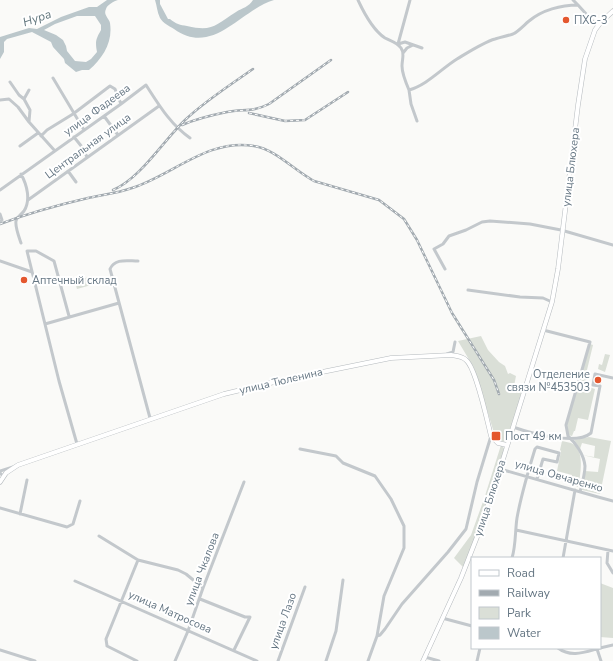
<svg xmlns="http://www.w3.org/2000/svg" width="613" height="661" viewBox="0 0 613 661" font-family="'Nunito Sans',sans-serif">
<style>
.green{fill:#dadfd7}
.water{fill:#bbc7cb;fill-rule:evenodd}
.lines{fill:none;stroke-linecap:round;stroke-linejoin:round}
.major-casing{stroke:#b5babe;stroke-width:5}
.minor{stroke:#c3c8cc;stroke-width:3}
.major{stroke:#fff;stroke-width:4}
.rail-casing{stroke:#a2aab0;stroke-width:2.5}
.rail{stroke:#fff;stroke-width:1;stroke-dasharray:3;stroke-linecap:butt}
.poi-dot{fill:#e4572e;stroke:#fff;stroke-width:1.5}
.labels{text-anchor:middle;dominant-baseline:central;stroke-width:4;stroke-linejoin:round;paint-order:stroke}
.poi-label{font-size:11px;fill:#657683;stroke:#fff;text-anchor:start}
.street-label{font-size:11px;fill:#657683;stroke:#fff}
.water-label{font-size:12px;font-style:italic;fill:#60757c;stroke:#fff}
</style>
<rect width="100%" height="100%" fill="#fafaf8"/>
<!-- green -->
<path class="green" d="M92,276L95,284L77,289L75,281Z
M481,336L488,350L499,362L505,366L508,374L510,373L516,376L514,386L523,389L507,440L505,442L497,439L495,436L474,368L458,341Z
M590,344L593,345L587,370L589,374L586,386L595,389L588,420L578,418L575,431H574L572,436L568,435L567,424Z
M605,354L610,355L605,372L598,369L599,364L602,365Z
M589,437L611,441L600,494L582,490L585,471L598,472L600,459L582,455L594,457L595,446L582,443L580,449L575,441V440Z
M562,441C565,442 568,442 571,443C586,449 580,476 578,487L570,484L572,475L557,471L561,451L560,450Z
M501,445L504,448L503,454L475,539L463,567L454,558L471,535L484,499Z
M600,583L613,588V638L600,637Z"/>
<!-- water -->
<path class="water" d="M107,0H118C114,1 107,5 106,9C103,15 109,18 110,23C113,42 103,58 89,70H82L76,72L65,63L64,59L53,47L51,42L32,32L7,39L4,42V52L0,59V37L29,28L37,29L61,17L89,7H97ZM77,16H95L101,25V30C96,39 95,41 97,52L91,59L86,62L75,61L67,51L66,46L63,40L56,35L44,30L55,24Z
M155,0H160V4L168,19H170C176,24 180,25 187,26C213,32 215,25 236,12C242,8 249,7 253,0H274C240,10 213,57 174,29C169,26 163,23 160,18C157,12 157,6 155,0Z"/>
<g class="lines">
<!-- major casing -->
<g class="major-casing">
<path id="major" d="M0,482L6,473L18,465L224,394L283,380L391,358L451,355C456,356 462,356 466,360C476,368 487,420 491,436L498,443L507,445
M423,661L461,578L477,537L500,469L552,302L558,269L578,105L585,59L595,30L601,22L613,11"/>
</g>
<!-- minor -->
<path class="minor" d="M358,0C364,13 373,30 385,38C391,41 397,42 401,48C405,53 402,59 402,66C402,73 406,83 409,90C427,85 441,69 457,59C467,53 484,42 495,39C501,37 507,36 513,34C519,31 524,25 529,21C542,10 561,5 578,5L597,26
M410,0L398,44L405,42L422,48
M573,0L578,5
M403,53L407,48L413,45
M53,78L84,130
M10,82L19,95L24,99
M29,90L24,99L30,110L29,122L55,151
M409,90L411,104L417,121
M0,100L9,99L18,107L29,122
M104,116L118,135
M41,136L47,130L73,114L110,86L115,89L121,104
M74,137L82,147L87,157
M20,146L38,133
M68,171L76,182
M0,190L121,104L146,85C159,105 170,124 190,138
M28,200L159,106
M0,214L2,220L0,222
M21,243C19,237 15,227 16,221C17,216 21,215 24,211C31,200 27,185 21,174
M0,261L32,272
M138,261C127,261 115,258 110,269L150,418
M445,269L434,249L443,244L449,236L466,230L482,222L490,221L530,224L561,230L613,245
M468,290L520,297L543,298L552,302
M69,316L54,261L36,251H27L59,381L77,444
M45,324L119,303
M543,330L590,342L566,425L568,436C576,443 584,455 585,466C585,474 582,484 580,492
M447,354L453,352L455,342
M513,427C530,433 576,446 591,433L600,386L593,385L595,374L613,378
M300,449L336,456L343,463L375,476L391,499L404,526V548L384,596L377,636L368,661
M500,469L598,497L613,501
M0,471L13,467
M0,473L3,476
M0,508L67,527L73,524L80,501
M20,514L27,480
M516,530L613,551
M99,536L138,560L178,570L186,574L203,588
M608,550L607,563L613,573
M512,558C516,545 515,531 517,518C521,495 528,472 535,449L537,447L559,453L557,462L543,459L537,479
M563,558L575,490
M75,581L257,661
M200,599L245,617H250L234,650
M442,618L472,626
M377,636L380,635L385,629L402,604L448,552L466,529L477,482L491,436
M558,648C571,658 585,652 600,648
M600,648L613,645
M597,649L601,661
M0,650L35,661
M425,657L439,661
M137,661L107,646L106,639L138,560
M175,661L188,631L203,588L244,482
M278,661L305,587
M326,661L336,631L343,580
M477,661L480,648"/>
<!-- major -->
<use href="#major" class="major"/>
<!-- rail casing -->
<g class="rail-casing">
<path id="rail" d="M249,113L285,121L305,120L348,92
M182,125C196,119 212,115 227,112C244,109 253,112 269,104L331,60
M113,190C140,179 164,140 185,120C205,101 230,85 253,69
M0,224C29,213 58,205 88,198C102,195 118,193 132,188C173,175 208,138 254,146C275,149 295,171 314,181L379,200L404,219L417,240L452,313L494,380L499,394"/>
</g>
<!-- rail -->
<use href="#rail" class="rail"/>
</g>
<!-- markers -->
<g class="poi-dot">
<circle cx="566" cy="20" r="4"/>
<circle cx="24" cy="280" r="4"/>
<circle cx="598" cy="380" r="4"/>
<rect x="491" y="431" width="10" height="10" rx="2"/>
</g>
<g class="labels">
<!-- poi labels -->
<g class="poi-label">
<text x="574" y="20">ПХС-3</text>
<text x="32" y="280">Аптечный склад</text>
<text x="590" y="374" text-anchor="end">Отделение<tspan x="590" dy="13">связи №453503</tspan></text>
<text x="505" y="436">Пост 49 км</text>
</g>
<!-- street labels -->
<g class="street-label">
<text transform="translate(97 110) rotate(-36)">улица Фадеева</text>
<text transform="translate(88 146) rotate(-36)">Центральная улица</text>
<text transform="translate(571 167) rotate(-83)">улица Блюхера</text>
<text transform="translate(281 381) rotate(-13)">улица Тюленина</text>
<text transform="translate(559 476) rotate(16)">улица Овчаренко</text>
<text transform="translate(490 498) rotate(-72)">улица Блюхера</text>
<text transform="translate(202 569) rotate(-69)">улица Чкалова</text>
<text transform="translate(170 612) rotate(24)">улица Матросова</text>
<text transform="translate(283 621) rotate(-70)">улица Лазо</text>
</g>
<!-- water labels -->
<g class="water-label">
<text transform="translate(37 18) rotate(-19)">Нура</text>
</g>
</g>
<!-- legend -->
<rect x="471" y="557" width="130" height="92" fill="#ffffff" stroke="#c1c8cd"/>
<rect x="479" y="570" width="20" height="6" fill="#ffffff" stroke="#c1c8cd"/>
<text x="507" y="577" font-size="12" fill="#657683">Road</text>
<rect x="479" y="590" width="20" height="6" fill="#a2aab0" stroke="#c1c8cd"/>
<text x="507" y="597" font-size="12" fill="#657683">Railway</text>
<rect x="479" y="607" width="20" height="12" fill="#dadfd7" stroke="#c1c8cd"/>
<text x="507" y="617" font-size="12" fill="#657683">Park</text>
<rect x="479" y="627" width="20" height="12" fill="#bbc7cb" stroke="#c1c8cd"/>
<text x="507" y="637" font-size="12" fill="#657683">Water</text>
</svg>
